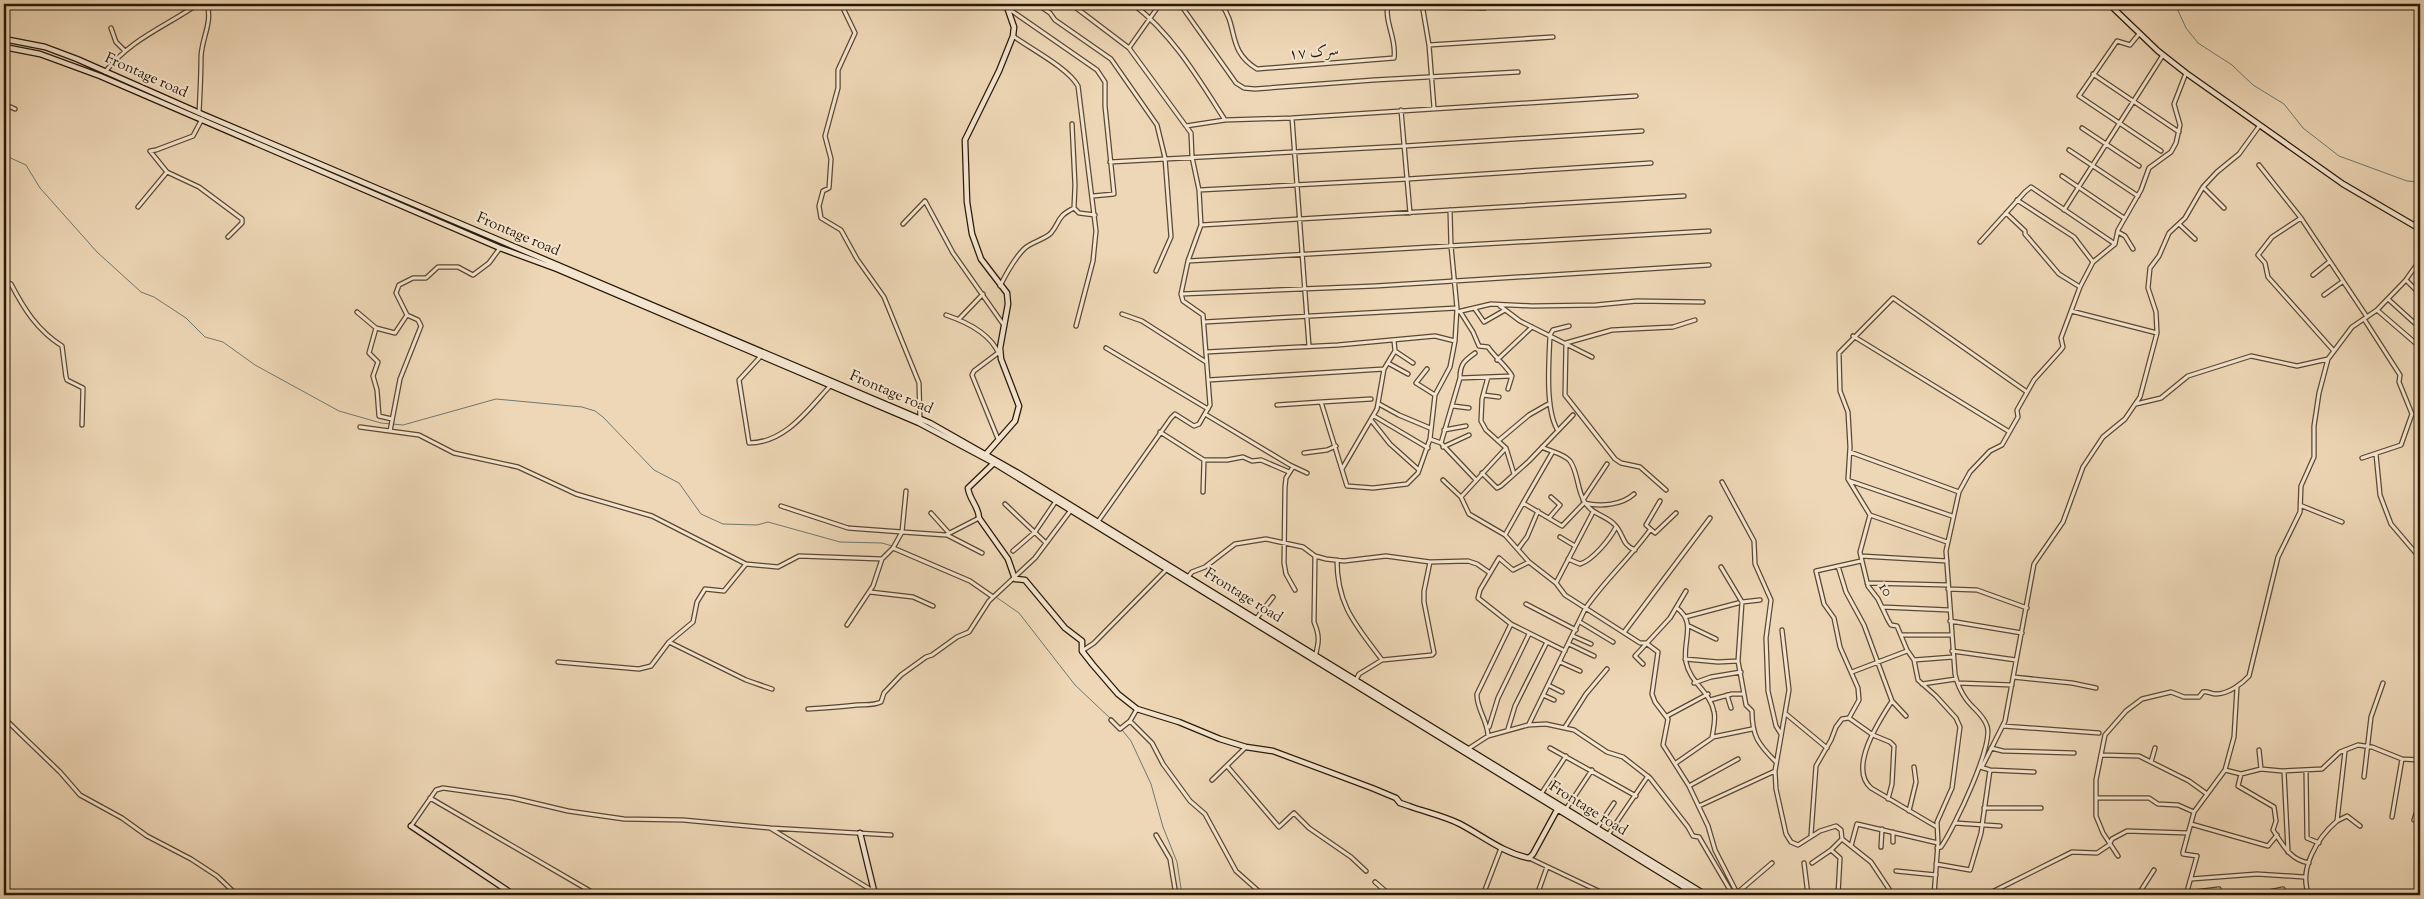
<svg xmlns="http://www.w3.org/2000/svg" width="2424" height="899" viewBox="0 0 2424 899" font-family="'Sorts Mill Goudy',Amiri,serif">
<style>
.lines{fill:none;stroke-linecap:round;stroke-linejoin:round}
.stream{stroke:#6e7870;stroke-width:1}
.street-casing{stroke:#5a4831;stroke-width:5.5}
.secondary-casing{stroke:#281905;stroke-width:7}
.street{stroke:#f4e5d0;stroke-width:3}
.secondary{stroke:#f4e5d0;stroke-width:4.5}
.labels{text-anchor:middle;dominant-baseline:central;stroke-width:4;stroke-linejoin:round;paint-order:stroke}
.street-label{font-size:15px;fill:#281905;stroke:#f4e5d0}
</style>
<rect width="100%" height="100%" fill="#eed7b6"/>
<filter id="stains"><feTurbulence type="fractalNoise" baseFrequency=".004" numOctaves="4"/><feColorMatrix values="0 0 0 0 .2 0 0 0 0 .09 0 0 0 0 .02 0 0 0 .5 -.17"/></filter>
<radialGradient id="worn" r=".72"><stop offset=".6" stop-color="#630" stop-opacity="0"/><stop offset="1" stop-color="#630" stop-opacity=".3"/></radialGradient>
<g class="lines">
<!-- stream -->
<path class="stream" d="M2175,4L2186,28L2198,43L2232,65L2253,85L2284,104L2303,128L2339,156L2407,181L2420,182
M4,155L26,165L40,188L97,252L141,292L154,297L186,318L205,337L223,342L255,365L339,411L381,423L403,425L496,399L582,407L595,411L603,417L654,470L679,483L701,514L723,524L757,525L768,522L840,542L882,543L892,546
M896,547L963,576
M996,597L1019,613L1075,685L1111,719
M1118,725L1131,741L1151,784L1163,827L1177,862L1182,895"/>
<!-- street casing -->
<g class="street-casing">
<path id="street" d="M844,4L842,6L855,33L838,70V88L825,136L831,159L829,188L823,191L819,206L821,218L841,230L857,259L884,297L919,383L920,420
M1037,4L1050,13L1055,20L1111,59L1157,125L1165,158L1171,237L1156,271
M1071,4L1129,48L1191,133L1192,157L1199,190L1201,225L1188,261L1181,294L1183,301L1203,315L1210,405L1199,424L1194,426L1175,414L1171,418L1097,523
M1133,4C1173,35 1198,78 1225,120
M1180,4L1236,83L1244,88L1255,89L1374,80L1518,72
M1221,4C1239,27 1226,50 1257,69L1394,58C1397,39 1384,22 1388,4
M1422,4L1429,45L1434,108
M1423,7L1485,8
M1009,9L1097,70L1105,82V106L1114,194L1093,196
M111,28L116,42L124,50
M2139,34L2130,45L2117,41L2079,96L2161,151
M1013,36C1031,49 1068,68 1078,86L1096,231L1093,261L1076,326
M1429,45L1553,37
M1129,48L1160,4
M105,72C132,38 165,27 198,4
M2093,74L2179,132
M4,104L15,109
M1401,110L1410,213
M199,113C200,94 201,76 201,58C201,39 213,23 207,4
M1292,118L1636,96
M1072,124L1075,185L1074,208L1079,213L1095,215
M1186,126L1225,120L1292,118L1309,346
M2082,128L2139,166
M2069,150L2138,196
M1110,162L1405,146L1642,131
M2259,165L2301,218L2367,317
M167,172L199,187L242,219V223L228,237
M2062,176L2124,218
M2203,187L2224,208
M1199,190L1408,179L1651,163
M2017,200L2074,237L2093,262
M138,207L167,172L150,151L156,150L193,136L202,119
M2064,210L2163,55
M2006,213L2025,231V234L2059,274L2080,287
M2301,218L2272,237L2258,255L2265,263L2268,277L2333,350
M903,224L925,201L953,253L1003,324
M2179,224L2195,239
M1201,225L1684,196
M2118,232L2125,236L2133,249
M1980,242L2025,192L2031,187L2115,244
M1188,261L1709,231
M2313,275L2329,262
M2406,280L2420,294
M4,281L11,284C24,309 37,330 62,346L66,377L67,380L83,388L82,425
M1000,286C1006,274 1014,259 1024,249C1031,242 1044,240 1051,233C1061,221 1056,217 1074,208
M1181,294L1375,286L1709,265
M2324,295L2342,282
M2388,299L2420,328
M1500,306L1520,321L1592,357
M1475,309L1484,322L1505,310
M2377,310L2420,347
M2071,311L2157,333
M357,312L376,328L395,333L407,315L396,293L399,285L413,278H426L438,267H458L473,275L489,263L500,248
M1457,312L1491,304L1532,306L1596,305L1637,301L1703,302
M1122,314L1142,321L1206,362
M946,315C967,322 990,333 999,354
M959,319L983,294
M1204,322L1457,308
M376,328L369,353L378,362L373,376L377,390L379,416L392,419
M1853,336L2008,431
M1106,348L1208,409
M1395,351L1413,363
M1206,352L1338,345L1435,336L1455,341
M998,353L974,371L972,375L998,439
M761,356L739,380L749,443C785,443 808,410 830,386
M1497,360L1532,327
M1388,363L1408,374
M1427,369L1416,383L1435,395
M1488,377L1482,399L1481,421L1486,430L1506,448L1514,474
M1460,378L1512,376C1510,370 1493,355 1488,347L1479,346L1473,332L1461,313
M1208,380L1384,369
M1508,389L1512,376
M1483,395L1499,397
M1321,402L1371,399
M1379,404L1399,415L1430,428
M2136,404L2161,398L2188,376L2251,356L2297,366L2328,359
M1277,405L1321,402L1347,486L1373,488L1407,484L1418,473L1430,439L1435,395L1450,367L1455,341L1457,308L1451,246L1450,210
M1453,406L1469,408
M1205,414L1290,465L1307,473
M1374,416L1428,448
M1371,420L1390,444L1419,470
M360,427L419,435L454,453L518,467L576,494L652,516L746,564L778,567L799,556L882,559L893,548L970,581L993,597
M1557,429C1545,408 1549,360 1550,335L1553,330L1569,326
M1444,430L1466,426
M390,431L400,379L421,326L418,320L407,315
M1160,432L1204,460H1227L1243,457L1252,461L1261,460L1289,472
M1430,439L1441,443L1476,480
M1498,441L1529,415L1550,403
M1441,443L1460,378C1460,364 1464,361 1475,353
M1443,447L1469,435
M1542,447C1551,452 1563,453 1570,461C1578,472 1577,489 1584,501C1591,514 1605,515 1614,524C1624,533 1621,545 1635,550
M1850,452L1959,492
M1304,453L1327,450L1336,446
M1552,453L1523,503L1562,526L1584,503C1601,507 1622,505 1634,494
M2376,454L2380,495L2391,524L2420,558
M2362,458L2401,445L2412,414L2399,382L2400,375L2364,319
M1293,467L1286,478L1285,487L1284,563L1286,574L1295,590
M1342,469L1377,409L1384,369L1395,351L1394,340
M1482,473L1497,488L1501,486L1529,461L1573,415
M1443,480L1461,497L1469,514L1505,535L1529,562L1556,583L1565,595L1640,643H1646L1658,652L1652,694L1655,702L1668,719L1663,745L1689,786L1708,826L1715,850L1738,895
M1850,481L1952,516
M1722,482L1754,541L1755,564L1771,600L1766,638L1768,691L1776,726L1781,734
M1666,490L1640,467L1621,463L1615,459L1565,395L1566,343L1612,330L1673,327L1695,320
M1203,492L1204,460
M1461,497L1506,448
M1583,500L1607,464
M1660,501L1646,525L1655,533L1676,513
M1005,504L1046,543
M781,506L848,528L902,532L906,491
M2302,506L2342,522
M931,513L949,533
M1870,515L1947,542
M1549,518L1560,505L1551,497
M947,535L982,553
M1505,535L1523,503
M1560,537L1575,546
M893,548L902,532L946,535L979,518
M1518,549L1527,537L1538,511
M1013,551L1035,532L1056,501
M1315,556L1314,622C1320,636 1319,642 1315,657
M1861,556L1947,561
M1568,559L1580,564C1593,560 1610,539 1616,527
M1337,560C1337,606 1356,625 1382,660
M1529,562L1513,570L1499,558L1480,590L1478,598L1511,624L1565,651
M1838,566L1846,592L1864,625L1892,701L1906,716
M1721,567L1742,602L1738,661L1746,705L1752,711C1752,736 1758,744 1776,762
M1188,577L1192,572L1205,567L1235,544L1266,539L1303,547L1315,556L1326,559L1344,561L1386,556L1430,562L1468,561L1477,564L1490,573
M1556,583L1593,512
M1867,583L1948,585
M1948,589L1977,590L2027,608
M870,592L913,597L933,606
M1742,602L1760,600
M1526,604L1576,630
M1882,607L1949,610
M1685,617L1738,603
M1256,619L1273,597
M1950,621L2022,633
M1580,622L1613,642
M847,625L873,586L882,559
M1689,626L1716,639
M1782,630L1789,690L1775,771L1776,789L1786,834L1791,842L1798,845L1820,831L1836,826L1841,830L1842,839L1871,862L1893,895
M1625,631L1710,518
M1902,635H1951
M1573,636L1591,644
M669,642L746,680L772,689
M1569,644L1594,656
M1082,651L1094,643L1166,570
M1952,651L2016,660
M1685,659L1718,662L1738,661
M1914,660L1953,657
M558,662L639,669L651,666L669,642L693,622L697,602L705,589L724,591L746,564
M1560,662L1580,671
M1643,664L1635,656L1670,618L1686,591
M1852,672L1907,651
M2013,677L2072,683L2096,688
M1356,680L1359,674L1382,660L1432,655L1434,653L1424,602V591L1430,562
M1694,683L1711,677L1741,672
M1958,683L2012,685
M1922,684L1956,679
M1548,685L1562,692
M1543,695L1554,700
M1727,695L1731,708
M1710,700L1732,694H1744
M1892,701C1879,721 1848,768 1871,788L1937,827
M808,709C825,708 841,707 857,705C866,704 872,706 881,702L884,693L901,675L926,657L932,655L957,637L969,632L989,601L1035,558L1071,510
M1137,709L1130,721L1152,743L1163,764L1190,801L1205,814L1236,871L1263,895
M1786,714L1827,748
M1667,716L1708,694
M4,718L60,772L80,795L122,818L147,836L191,859L217,876L237,895
M1849,718L1859,700L1858,688L1840,647L1834,618L1824,604L1816,571L1861,561
M1111,720L1120,729L1130,721
M1529,724L1585,609C1604,581 1630,558 1650,530
M2003,726L2099,733
M1489,727L1498,698L1529,634
M1565,727L1586,694L1607,669
M1508,729L1515,706L1547,642
M1488,736C1488,721 1476,708 1477,694L1511,624
M1713,737L1752,729
M1550,748L1636,796
M1991,748L2003,751L2074,753
M2259,750L2261,769
M1466,753L1468,749L1488,736L1528,725L1546,724L1574,730L1607,752L1623,757L1650,778L1688,827L1693,836L1699,837L1733,895
M2101,755L2139,756L2189,781L2207,794
M2151,762L2155,748
M1676,763L1712,738C1713,730 1716,720 1714,712C1710,691 1690,683 1686,662C1682,642 1697,623 1677,608
M1227,766L1279,827L1294,813L1309,828L1351,857L1366,871
M1980,767L1990,770L2034,772
M1982,767L2005,721L2034,564L2063,522L2083,467L2103,437L2125,419L2140,397L2157,333L2156,312L2148,288L2150,268L2159,256L2169,233L2185,218L2203,187L2217,172L2239,154L2260,125
M2225,770L2241,774L2261,769L2282,771L2322,769L2340,752L2358,745L2372,747L2402,759L2420,760
M2306,770L2307,838L2319,843
M2284,771L2288,852
M2241,774L2238,786L2274,807L2276,821L2273,830C2283,845 2290,860 2309,863
M2364,777L2371,717L2383,683
M1212,780L1246,747
M1689,786L1738,759
M1541,794L1566,756
M430,798L597,895
M2096,798H2149L2158,804L2178,805L2194,812
M1699,806L1775,771
M1984,808H2041
M1566,809L1592,770
M1909,811L1916,782L1914,767
M2392,817L2402,759
M2414,820L2420,801
M2337,821L2347,816L2360,826
M1955,823L2000,826
M2191,824L2268,846L2277,835
M411,826L436,790L443,788L513,798L568,811L624,819L683,820L770,828L873,891
M770,828L891,835
M1597,828L1614,803
M1893,832V842
M1156,835L1170,859L1176,895
M1608,835L1648,776
M1811,835L1816,766L1831,740L1836,727L1842,719L1849,718L1873,735L1890,742L1894,746L1892,784L1888,799
M1851,846L1857,824L1938,843
M1881,847L1882,829
M1937,848L1941,847C1954,828 1994,745 1987,726C1983,714 1973,709 1966,699C1961,692 1957,683 1955,674L1946,551L1959,492L1970,472L1990,451L2002,445L2018,417L2017,410L2034,380L2060,351L2063,347L2061,338L2080,287L2093,262L2115,244L2118,230L2141,190L2149,168L2171,152L2176,143L2180,125L2174,104L2186,73
M1831,850L1840,858L1838,895
M2118,856L2103,833L2096,816V780L2105,735L2126,711L2142,699L2171,692L2184,697H2199L2203,692C2208,691 2211,694 2216,694C2228,694 2242,684 2249,676L2278,557L2300,512L2301,486L2314,457V426L2319,393L2328,359L2352,327L2377,310L2405,281L2420,260
M1529,858L1607,895
M1804,863L1808,895
M1812,863L1831,850L1842,839
M1936,864L1970,870L1981,833L1990,770
M1896,871L1936,875
M2191,879L2257,874L2304,877
M1375,882L1390,895
M1737,893L1772,863
M2186,893L2219,889
M1483,895L1501,848
M1537,895L1547,867
M1872,895L1873,892
M1934,895L1938,843L1937,822L1952,788L1960,727L1956,718L1936,696L1918,680L1914,660L1907,650L1897,626L1891,625L1888,620L1878,599L1868,586L1862,561L1860,552L1870,515L1848,479L1850,447L1848,412L1840,391L1839,353L1893,298L2027,392
M1979,895L1992,892L2072,852L2097,853L2109,845L2112,839L2127,831L2188,833
M2138,895L2154,870
M2186,895L2197,856L2183,854V852L2194,812L2225,770L2234,737L2237,687
M2255,895L2283,889
M2309,895C2298,870 2317,838 2337,821L2345,751"/>
</g>
<!-- secondary casing -->
<g class="secondary-casing">
<path id="secondary" d="M2109,4L2158,51L2186,73L2343,184L2420,229
M4,39L45,47L77,59L204,115L930,423L1018,473L1706,895
M4,47L40,54L100,76L500,248L557,269L919,423L994,463L1697,895
M986,454L1015,421L1019,406L1001,359L1000,348L1008,304L1007,293L981,259L972,234L967,202L965,140L999,71L1013,36L1014,27L1006,4
M994,463L968,488C969,499 979,507 979,518L1008,559L1015,579L1025,580L1065,628L1082,641V651L1093,665L1118,694L1137,709L1179,722L1220,739L1246,747L1273,751L1372,788L1396,798L1400,803L1409,806C1425,812 1444,816 1460,824C1483,836 1503,853 1529,858L1533,854L1557,810
M411,826L514,895
M860,833L875,895"/>
</g>
<!-- street -->
<use href="#street" class="street"/>
<!-- secondary -->
<use href="#secondary" class="secondary"/>
</g>
<g class="labels">
<!-- street labels -->
<g class="street-label">
<text transform="translate(1314 53) rotate(-5)">سرک ۱۷</text>
<text transform="translate(146 76) rotate(24)">Frontage road</text>
<text transform="translate(518 235) rotate(23)">Frontage road</text>
<text transform="translate(891 393) rotate(23)">Frontage road</text>
<text transform="translate(1885 590) rotate(57)">10</text>
<text transform="translate(1243 596) rotate(32)">Frontage road</text>
<text transform="translate(1588 809) rotate(32)">Frontage road</text>
</g>
</g>
<!-- margin -->
<rect width="2424" height="899" fill="none" stroke="#eed7b6" stroke-width="20"/>
<rect x="5" y="5" width="2414" height="889" fill="none" stroke="#281905" stroke-width="2.5"/>
<rect x="10" y="10" width="2404" height="879" fill="none" stroke="#281905"/>
<rect width="100%" height="100%" filter="url(#stains)"/>
<rect width="100%" height="100%" fill="url(#worn)"/>
</svg>
